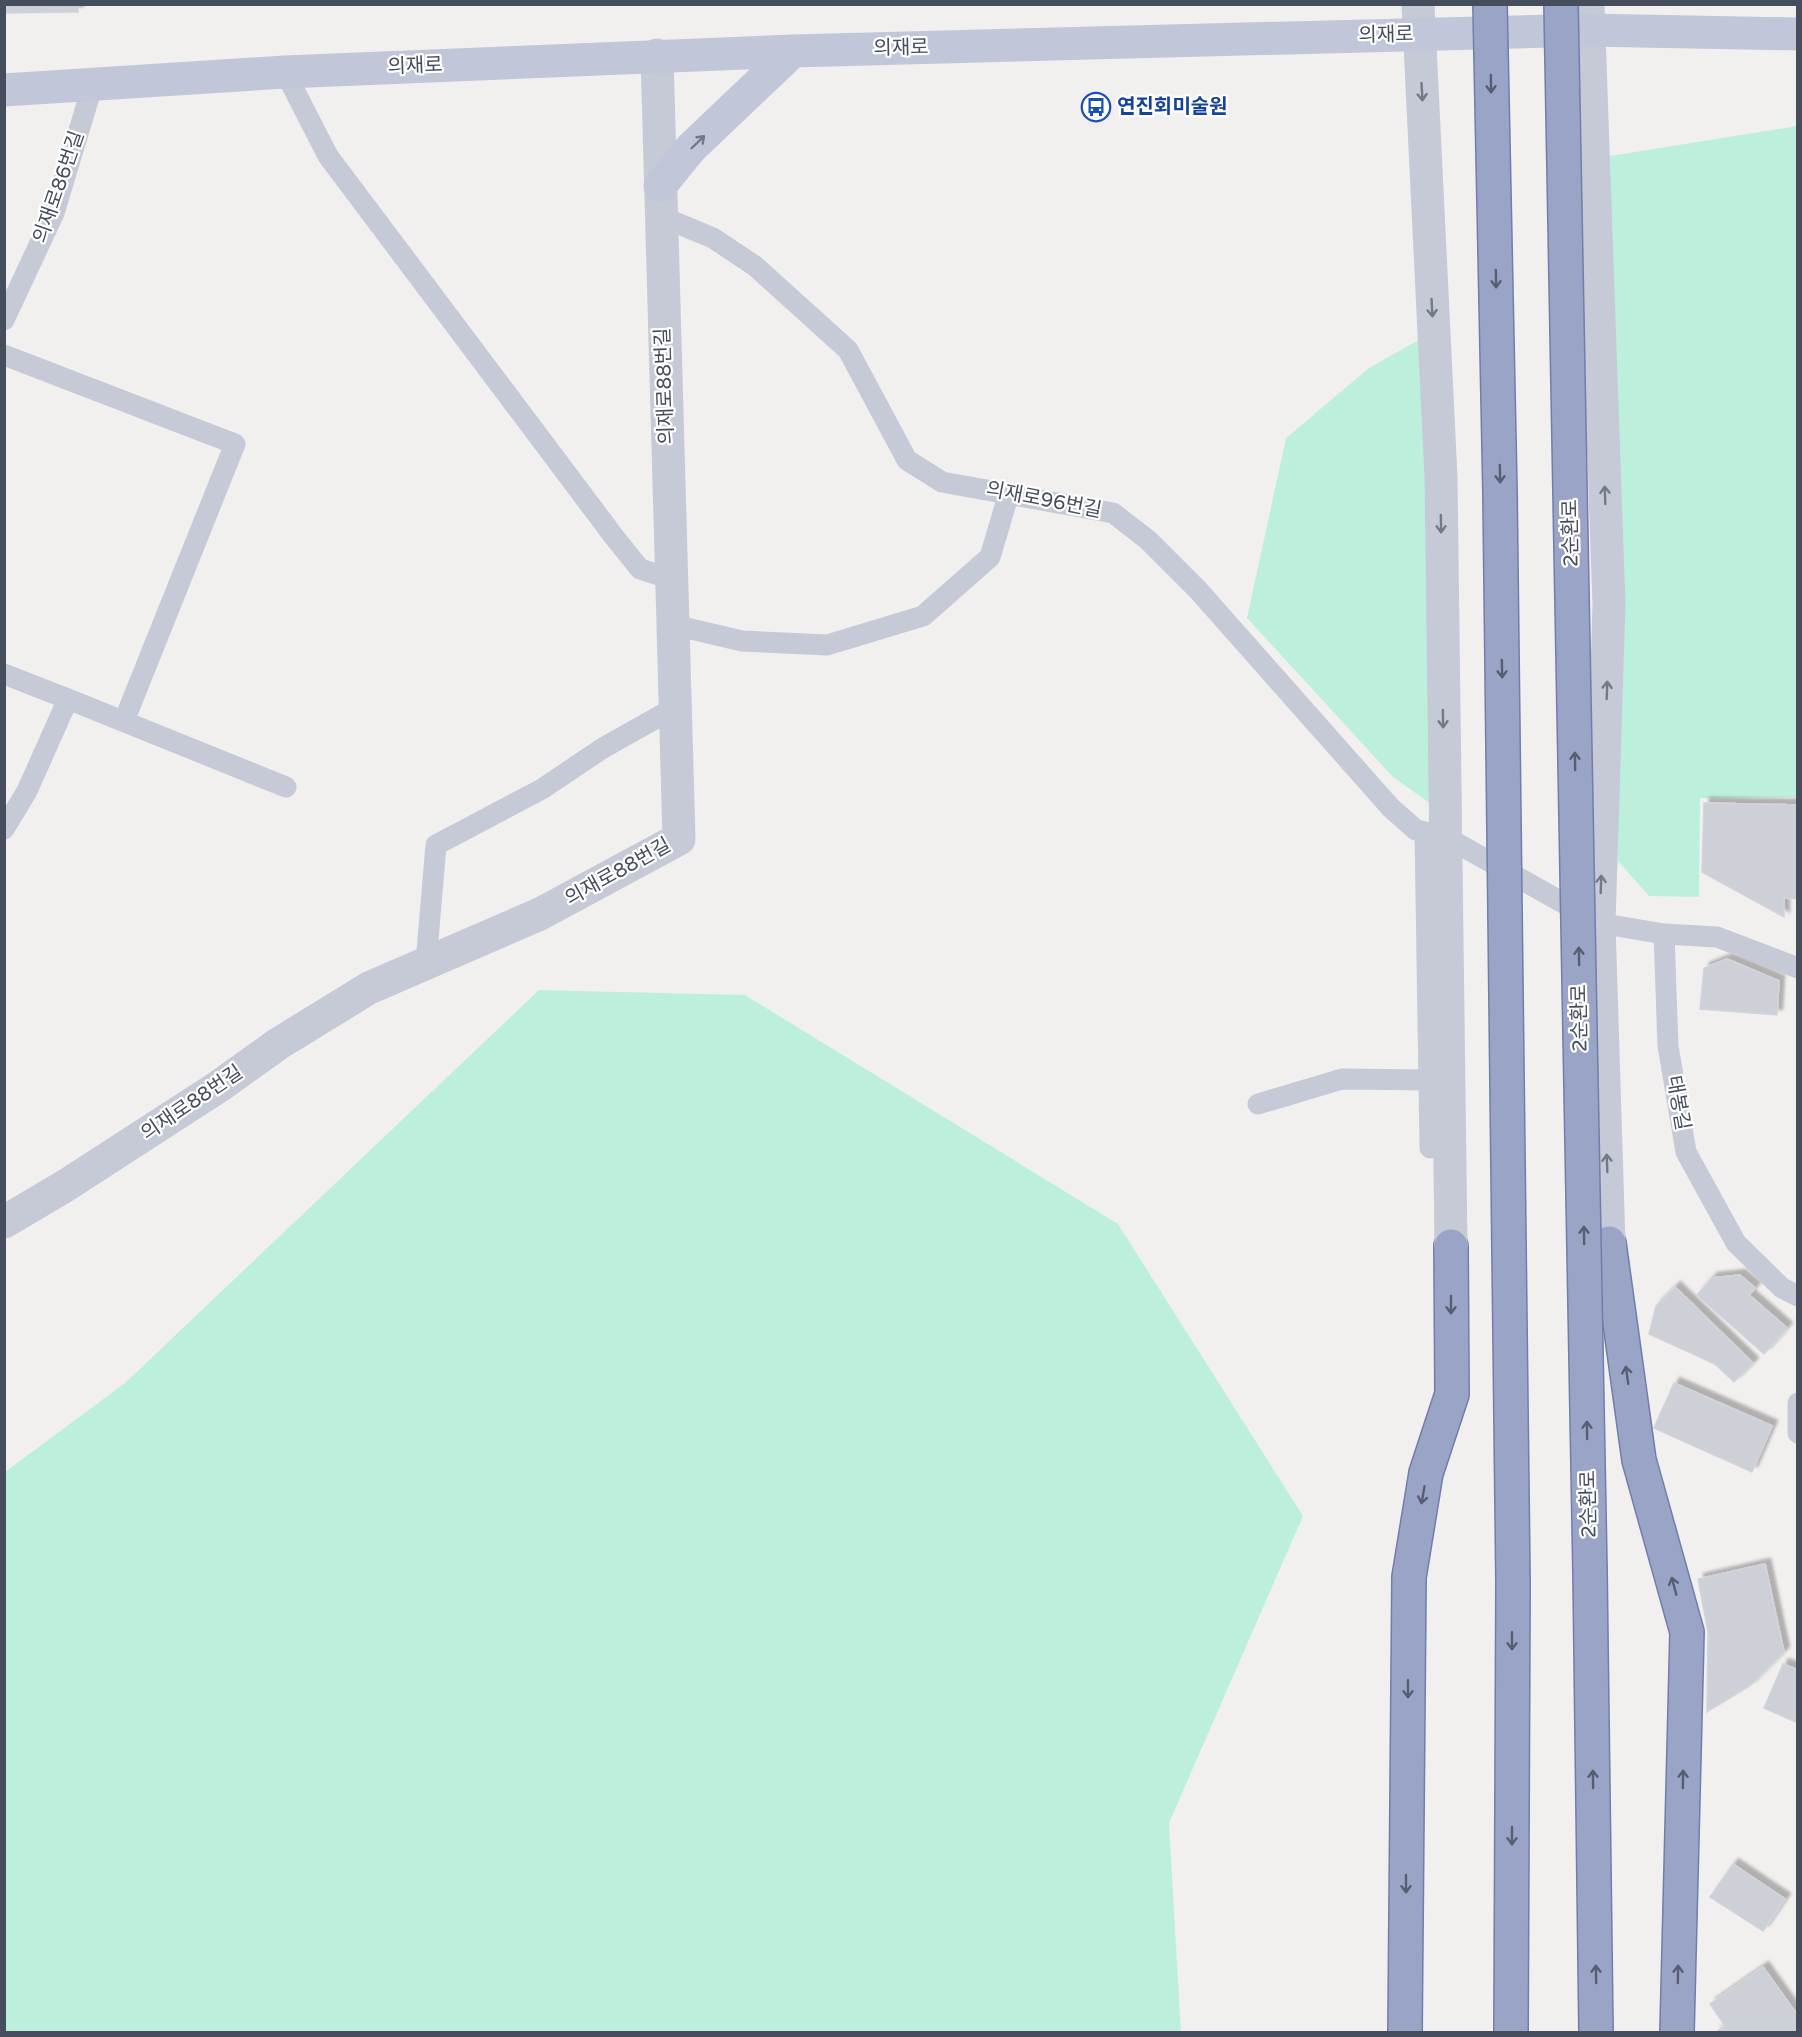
<svg xmlns="http://www.w3.org/2000/svg" width="1802" height="2037" viewBox="0 0 1802 2037" font-family="'Varela Round','Noto Sans KR',sans-serif">
<style>
.green{fill:#bcf0dd}
.building{fill:#ced0d7;stroke:#d3d3db;stroke-width:1.5;filter:url(#shadow)}
.lines{fill:none;stroke-linecap:round;stroke-linejoin:round}
.trunk-casing{stroke:#707eab;stroke-width:36}
.service{stroke:#c5cad6;stroke-width:21}
.minor{stroke:#c5cad6;stroke-width:33}
.tertiary{stroke:#c5cad6;stroke-width:33}
.secondary{stroke:#c1c6d8;stroke-width:33}
.trunk{stroke:#9aa4c7;stroke-width:33}
.trunk-bridge-casing{stroke:#707eab;stroke-width:36;stroke-linecap:butt}
.trunk-bridge{stroke:#9aa4c7;stroke-width:33}
.oneway{stroke:#575e72}
.oneway2{stroke:#727987}
.oneway3{stroke:#717788}
.labels{text-anchor:middle;dominant-baseline:central;stroke-width:4.5;stroke-linejoin:round;paint-order:stroke}
.street-label{font-size:20px;fill:#464d5d;stroke:#fff}
.transit-label{font-size:20px;font-weight:bold;fill:#164399;stroke:#fff;text-anchor:start}
</style>
<defs>
<filter id="shadow"><feDropShadow dx="5.5" dy="-5.5" stdDeviation="1.5" flood-color="#0004"/></filter>
</defs>
<rect width="100%" height="100%" fill="#f2f0ef"/>
<!-- green -->
<path class="green" d="M1797,126V797L1700,798L1699,897L1649,896L1618,861L1610,156Z
M1424,337L1431,804L1393,777L1247,618L1286,438L1369,368Z
M539,990L745,995L1118,1224L1303,1516L1169,1823L1181,2032H5V1472L125,1383Z"/>
<!-- building -->
<path class="building" d="M4,4H78V12L4,13Z
M1704,803L1798,805V899L1784,898V917L1702,872Z
M1727,959L1779,981L1777,1015L1700,1009L1704,968Z
M1740,1275L1755,1288L1749,1295L1787,1328L1764,1354L1697,1295L1712,1278Z
M1675,1287L1753,1363L1734,1382L1715,1364L1649,1334L1656,1306Z
M1674,1383L1772,1426L1752,1472L1654,1428Z
M1765,1564L1784,1652L1751,1685L1707,1712L1708,1632L1698,1579Z
M1783,1664L1798,1670V1723L1764,1708Z
M1733,1864L1785,1899L1763,1931L1710,1897Z
M1763,1967L1798,2016V2032H1716L1725,2026L1710,2004Z"/>
<g class="lines">
<!-- trunk casing -->
<g class="trunk-casing">
<path id="trunk" d="M1609,1243L1639,1460L1687,1632L1677,2032
M1590,1572L1596,2032
M1405,2032L1409,1577L1426,1473L1452,1394L1451,1246
M1511,2032L1513,1583"/>
</g>
<!-- service -->
<path class="service" d="M285,72L328,156L615,538L640,569L671,579
M660,216L713,238L755,266L848,350L907,460L942,482L1113,513L1148,540L1198,590L1391,808L1416,830L1444,836L1599,923L1664,934L1717,937L1798,968
M4,320L54,213L93,84
M4,355L235,444L124,721
M674,625L742,641L827,645L923,616L990,557L1009,493
M4,674L68,699L27,791L4,829
M68,699L286,787
M1425,832L1430,1148
M1664,934L1668,1046L1686,1152L1736,1243L1782,1288L1798,1296
M426,963L436,845L542,789L603,748L676,707
M1258,1104L1342,1079L1429,1080
M1798,1403V1433"/>
<!-- minor -->
<path class="minor" d="M4,1222L65,1186L218,1087L278,1044L369,988L540,914L679,839L657,55"/>
<!-- tertiary -->
<path class="tertiary" d="M1418,4L1441,477L1451,1246
M1588,4L1609,605L1599,923L1609,1243"/>
<!-- secondary -->
<path class="secondary" d="M4,90L285,72L793,51L1589,30L1798,34
M660,186L691,148L793,51"/>
<!-- trunk -->
<use href="#trunk" class="trunk"/>
<!-- trunk-bridge casing -->
<g class="trunk-bridge-casing">
<path id="trunk-bridge" d="M1490,4L1500,493L1513,1583
M1561,4L1590,1572"/>
</g>
<!-- trunk-bridge -->
<use href="#trunk-bridge" class="trunk-bridge"/>
</g>
<!-- one-way arrows -->
<defs><path id="oneway-shaft" d="M-6 0H5M1.5-3L5.5 0L1.5 3" fill="none" stroke-width="1.6" stroke-linecap="round" stroke-linejoin="round" transform="scale(1.5)"/></defs>
<g class="oneway">
<use href="#oneway-shaft" transform="translate(1491 84) rotate(89)"/>
<use href="#oneway-shaft" transform="translate(1496 279) rotate(89)"/>
<use href="#oneway-shaft" transform="translate(1500 474) rotate(89)"/>
<use href="#oneway-shaft" transform="translate(1502 669) rotate(89)"/>
<use href="#oneway-shaft" transform="translate(1575 761) rotate(-91)"/>
<use href="#oneway-shaft" transform="translate(1579 956) rotate(-91)"/>
<use href="#oneway-shaft" transform="translate(1584 1235) rotate(-91)"/>
<use href="#oneway-shaft" transform="translate(1451 1305) rotate(90)"/>
<use href="#oneway-shaft" transform="translate(1627 1375) rotate(-98)"/>
<use href="#oneway-shaft" transform="translate(1587 1430) rotate(-91)"/>
<use href="#oneway-shaft" transform="translate(1423 1495) rotate(100)"/>
<use href="#oneway-shaft" transform="translate(1674 1586) rotate(-105)"/>
<use href="#oneway-shaft" transform="translate(1512 1641) rotate(90)"/>
<use href="#oneway-shaft" transform="translate(1408 1689) rotate(90)"/>
<use href="#oneway-shaft" transform="translate(1593 1779) rotate(-91)"/>
<use href="#oneway-shaft" transform="translate(1683 1779) rotate(-89)"/>
<use href="#oneway-shaft" transform="translate(1512 1836) rotate(90)"/>
<use href="#oneway-shaft" transform="translate(1406 1884) rotate(90)"/>
<use href="#oneway-shaft" transform="translate(1596 1974) rotate(-91)"/>
<use href="#oneway-shaft" transform="translate(1678 1974) rotate(-89)"/>
</g>
<g class="oneway2">
<use href="#oneway-shaft" transform="translate(1422 92) rotate(87)"/>
<use href="#oneway-shaft" transform="translate(1432 308) rotate(87)"/>
<use href="#oneway-shaft" transform="translate(1605 495) rotate(-92)"/>
<use href="#oneway-shaft" transform="translate(1441 524) rotate(89)"/>
<use href="#oneway-shaft" transform="translate(1607 690) rotate(-88)"/>
<use href="#oneway-shaft" transform="translate(1443 719) rotate(89)"/>
<use href="#oneway-shaft" transform="translate(1601 884) rotate(-88)"/>
<use href="#oneway-shaft" transform="translate(1607 1163) rotate(-92)"/>
</g>
<use class="oneway3" href="#oneway-shaft" transform="translate(698 142) rotate(-44)"/>
<!-- icons -->
<defs>
<g id="bus-ring" transform="scale(1.5)"><circle r="9.5" fill="#fff" stroke="#1a4fb4" stroke-width="1.5"/><path d="M-5-6H5V4H4V6H2V4H-2V6H-4V4H-5ZM-3.5-4V0h7V-4ZM-3.5 1.2v1.5H-2V1.2ZM2 1.2v1.5H3.5V1.2Z" fill="#1a4fb4"/></g>
</defs>
<g fill-rule="evenodd">
<use href="#bus-ring" x="1096" y="107"/>
</g>
<g class="labels">
<!-- street labels -->
<g class="street-label">
<text transform="translate(1386 35) rotate(-1)">의재로</text>
<text transform="translate(901 48) rotate(-1)">의재로</text>
<text transform="translate(415 66) rotate(-2)">의재로</text>
<text transform="translate(59 187) rotate(-71)">의재로86번길</text>
<text transform="translate(665 386) rotate(-92)">의재로88번길</text>
<text transform="translate(1044 500) rotate(11)">의재로96번길</text>
<text transform="translate(1571 533) rotate(-91)">2순환로</text>
<text transform="translate(618 872) rotate(-29)">의재로88번길</text>
<text transform="translate(1580 1018) rotate(-91)">2순환로</text>
<text transform="translate(192 1103) rotate(-34)">의재로88번길</text>
<text transform="translate(1678 1103) rotate(80)">태봉길</text>
<text transform="translate(1589 1504) rotate(-91)">2순환로</text>
</g>
<!-- transit labels -->
<g class="transit-label">
<text x="1117" y="107">연진회미술원</text>
</g>
</g>
<!-- border -->
<rect width="1802" height="2037" fill="none" stroke="#464d5d" stroke-width="12"/>
</svg>
